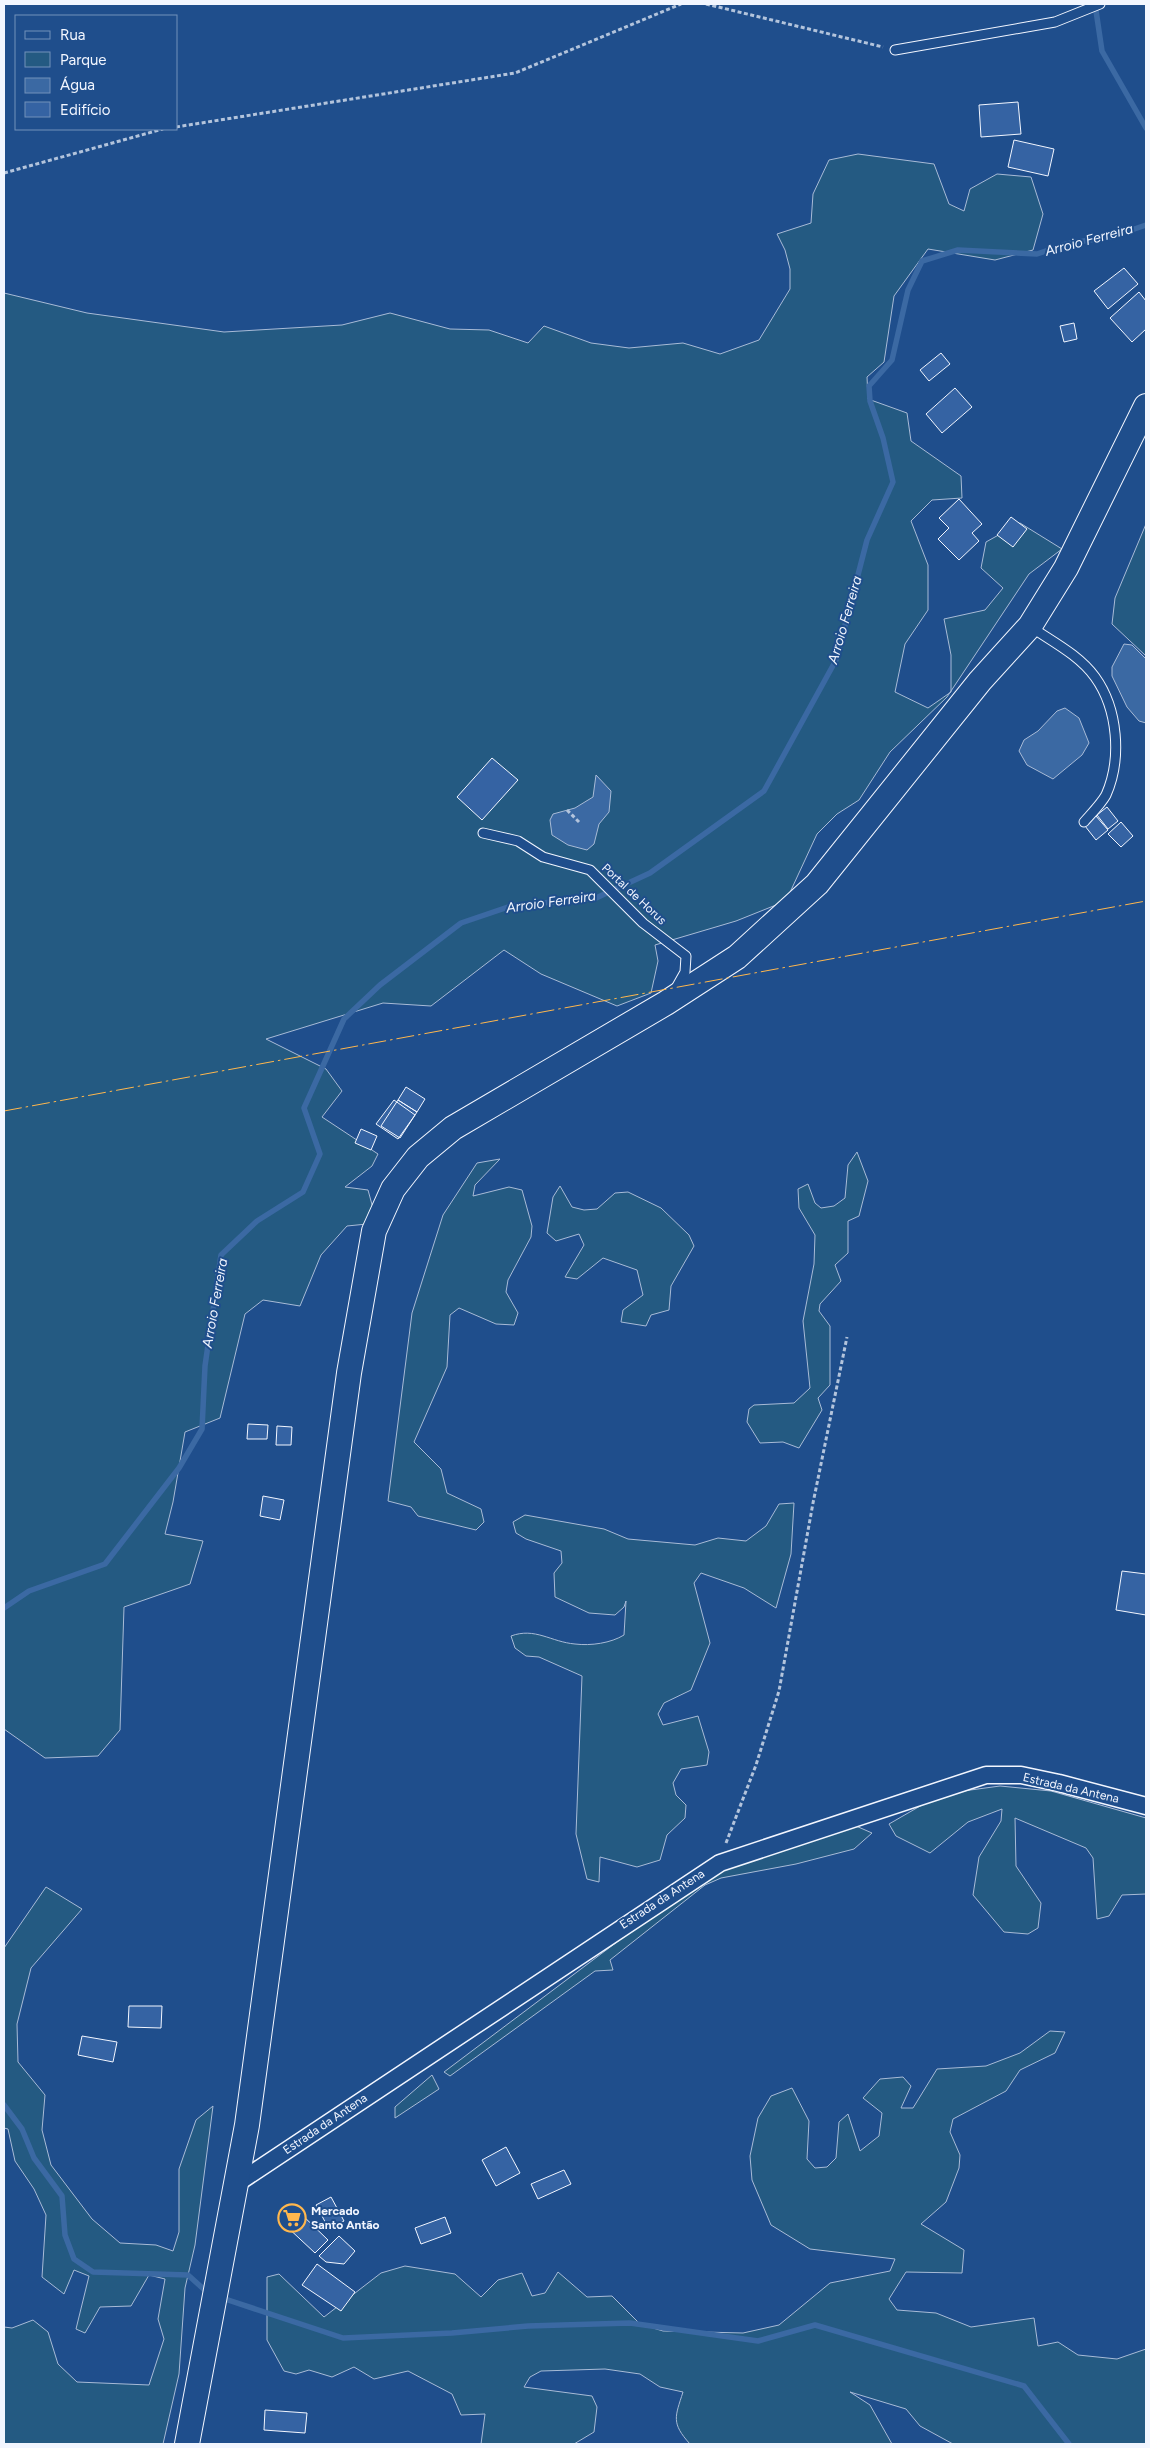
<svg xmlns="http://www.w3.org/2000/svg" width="1150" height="2448" viewBox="0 0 1150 2448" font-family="Figtree,sans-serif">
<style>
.green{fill:#245a82;stroke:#a8bbd7}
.water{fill:#3b69a3;stroke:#a8bbd7}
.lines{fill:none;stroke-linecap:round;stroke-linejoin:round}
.stream{stroke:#3b69a3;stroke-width:5.5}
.building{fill:#3563a3;stroke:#f2f6ff}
.service-casing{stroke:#f2f6ff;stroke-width:11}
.minor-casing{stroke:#f2f6ff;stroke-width:19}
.secondary-casing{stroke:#f2f6ff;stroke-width:26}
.path{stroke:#b3c4dc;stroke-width:3;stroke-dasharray:4 2.5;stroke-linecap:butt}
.service{stroke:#1f4e8c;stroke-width:9}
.minor{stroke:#1f4e8c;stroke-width:16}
.secondary{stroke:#1f4e8c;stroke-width:24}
.power{stroke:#ffb74d;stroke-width:1;stroke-dasharray:18 4 2.5 4;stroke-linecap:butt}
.labels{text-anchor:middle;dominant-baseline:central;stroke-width:4;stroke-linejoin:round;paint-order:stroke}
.street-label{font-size:12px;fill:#f2f6ff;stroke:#1f4e8c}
.poi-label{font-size:12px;font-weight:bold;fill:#f2f6ff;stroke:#1f4e8c;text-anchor:start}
.water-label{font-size:14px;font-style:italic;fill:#f2f6ff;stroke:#1f4e8c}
</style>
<rect width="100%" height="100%" fill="#1f4e8c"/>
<!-- green -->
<path class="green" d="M858,154L934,164L949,204L964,211L970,189L997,174L1031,177L1043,214L1033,250L995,260L928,249L894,296L884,362L867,377L868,399L907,413L911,441L961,476L962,498L932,500L911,521L928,565V610L905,644L895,692L928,708L951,692V655L944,619L985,610L1003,588L981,568L986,542L1020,523L1062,549L1029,574L947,697L890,752L859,800L837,814L817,834L786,901L736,921L655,945L658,961L651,993L617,1006L541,974L504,950L431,1006L383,1003L266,1039L326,1069L342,1091L322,1117L378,1154L372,1166L345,1187L368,1190L377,1223L347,1226L321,1255L300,1306L263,1300L245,1314L220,1418L185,1432L173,1502L165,1534L203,1541L190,1584L124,1607L120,1730L98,1756L45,1758L4,1729V293L87,313L224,332L342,325L390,313L450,329L489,330L528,343L544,326L591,343L629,348L683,343L720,354L759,340L790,289V269L785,250L777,234L811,223L813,194L829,160Z
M1146,524V656L1112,624L1115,598Z
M857,1152L868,1181L859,1216L848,1221V1253L835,1265L841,1281L820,1304L819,1311L830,1326V1385L818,1398L822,1410L799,1448L783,1442L760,1443L747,1422L749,1409L754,1405L794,1403L810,1388L803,1321L814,1264L815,1235L799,1208L798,1189L808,1184L815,1203L821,1208L834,1206L845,1198L848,1165Z
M500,1159L475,1185L473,1196L509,1187L522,1190L532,1226L531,1237L508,1280L506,1292L518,1313L514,1325L496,1324L459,1308L450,1315L447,1367L414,1442L441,1469L447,1493L481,1509L484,1522L476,1530L418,1516L411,1507L388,1501L412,1313L443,1215L477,1163Z
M560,1186L572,1207L584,1210L597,1209L615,1193L628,1192L661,1208L689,1235L694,1246L671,1286L669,1310L651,1315L646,1326L621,1322L623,1310L643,1295L637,1270L603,1258L577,1279L565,1277L584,1245L579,1234L556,1241L547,1233L553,1197Z
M794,1503L791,1554L776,1608L744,1588L701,1573L694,1583L710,1643L691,1690L664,1703L658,1714L663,1725L698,1716L709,1752L707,1765L681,1769L673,1783L676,1795L686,1805L685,1818L667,1835L660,1860L637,1867L600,1857L599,1882L587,1879L576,1834L582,1676L539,1657L526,1656L515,1648L511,1636C535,1627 551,1642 575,1644C591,1646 611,1643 624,1635L626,1601L624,1607L615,1615L589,1613L555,1597L554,1573L562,1563L561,1551L526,1539L516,1533L513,1522L525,1515L604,1529L628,1539L695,1545L718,1538L746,1541L766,1526L779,1504Z
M1000,1786L1051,1791L1146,1818V1894L1122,1895L1109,1916L1097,1919L1093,1858L1086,1848L1015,1818L1016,1866L1041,1903L1038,1928L1028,1934L1004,1932L973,1895L979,1857L1001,1821L1002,1809L968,1822L930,1853L896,1836L889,1824L941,1794Z
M856,1826L872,1833L854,1849L796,1864L721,1878L705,1885L610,1960L613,1970L595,1971L450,2076L444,2072L706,1875Z
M46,1887L82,1909L31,1968L17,2024L18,2062L45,2095L42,2130L51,2165L92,2219L120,2243L156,2245L173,2251L179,2232V2169L196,2120L213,2106L195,2245L185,2288L179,2374L163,2444H4V2327L12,2328L33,2320L48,2332L58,2364L77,2382L149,2385L164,2339L158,2319L165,2279L149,2275L131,2306L100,2307L85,2333L76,2329L89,2276L74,2270L64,2294L42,2277L46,2215L34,2189L15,2161L8,2129L4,2128V1948Z
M1050,2031L1065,2032L1055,2053L1020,2070L1006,2091L953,2119L950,2132L960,2155L959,2168L946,2202L921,2224L964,2250L962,2273L906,2272L889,2299L897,2310L936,2313L971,2327L1034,2318L1038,2346L1058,2342L1078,2355L1117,2359L1146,2349V2444H953L920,2426L906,2409L850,2392L870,2405L892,2444H690C671,2423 675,2417 683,2392L660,2387L640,2374L605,2369L541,2371L530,2377L524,2387L592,2396L597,2407L594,2432L574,2444H481L485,2414L461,2415L452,2394L408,2371L374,2379L354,2367L332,2377L309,2370L296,2374L284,2371L267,2340V2277L279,2274L324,2317L381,2273L405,2266L455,2274L481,2297L498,2280L522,2273L532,2296L545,2293L558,2272L587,2297L612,2296L640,2324L663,2331L743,2333L779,2325L830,2283L890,2271L895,2259L810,2249L771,2225L752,2180L750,2156L758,2118L771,2096L792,2088L809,2121L807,2159L815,2168L827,2167L836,2158L839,2122L848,2114L860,2151L879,2136L882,2113L863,2098L880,2079L903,2077L911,2086L901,2108H913L937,2069L986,2066L1020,2053Z
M432,2075L439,2089L395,2118V2107Z"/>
<!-- water -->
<path class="water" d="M1124,644L1132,645L1146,659V723L1139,721L1127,707L1112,676V667Z
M1065,708L1079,718L1089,743L1082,755L1053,779L1027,765L1019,751L1024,740L1038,731L1057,711Z
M596,775L611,791L609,812L599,824L594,844L587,850L568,845L552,835L550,820L553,814L575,808L593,797Z"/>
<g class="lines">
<!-- stream -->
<path class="stream" d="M1095,4L1102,51L1146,128
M4,1608L29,1591L105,1564L179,1468L202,1429L205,1366L221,1255L257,1221L303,1192L320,1154L304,1108L344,1019L380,985L461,923L511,906L596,898L650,873L764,791L836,660L867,540L893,482L883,438L870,401L869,386L892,360L908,290L922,261L958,250L1037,254L1066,244L1114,236L1146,225
M4,2105L22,2129L34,2158L62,2196L65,2235L74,2259L93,2272L188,2275L208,2293
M219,2297L343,2338L452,2333L528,2326L630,2323L758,2341L815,2325L1024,2386L1069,2444"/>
</g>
<!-- building -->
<path class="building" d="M1018,102L1021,134L981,137L979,105Z
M1014,140L1054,149L1048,176L1008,167Z
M1124,268L1138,284L1108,309L1094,291Z
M1139,292L1146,301V329L1132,342L1110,318Z
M1074,323L1077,339L1064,342L1060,326Z
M941,353L950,364L929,381L920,370Z
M955,388L972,407L942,433L926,414Z
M959,499L982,524L972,533L979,541L959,560L938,539L949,528L939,518Z
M1011,517L1027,529L1013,547L997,535Z
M492,758L518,780L482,820L457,797Z
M1107,807L1118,821L1108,829L1097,815Z
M1096,816L1108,830L1096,840L1085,826Z
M1121,822L1133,836L1121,847L1108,834Z
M406,1087L425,1099L417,1112L398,1100Z
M394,1100L415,1115L398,1139L376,1124Z
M398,1100L417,1112L400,1138L381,1126Z
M361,1129L377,1136L371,1150L355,1143Z
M248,1424L268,1425L267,1439H247Z
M277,1426L292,1427L291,1445H276Z
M263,1496L284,1500L280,1520L260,1516Z
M1122,1571L1146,1574V1615L1116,1610Z
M129,2006H162L161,2028L128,2027Z
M82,2036L117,2042L113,2062L78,2055Z
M506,2147L520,2173L496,2186L482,2160Z
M564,2170L571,2184L538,2199L531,2184Z
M331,2197L344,2221L329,2229L316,2205Z
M298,2211L328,2240L315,2253L285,2225Z
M445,2217L451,2233L421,2244L415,2228Z
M339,2236L355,2251L344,2264L326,2262L319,2256Z
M317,2264L355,2292L341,2311L302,2285Z
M265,2410L307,2413L305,2433L264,2430Z"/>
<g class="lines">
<!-- service casing -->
<g class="service-casing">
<path id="service" d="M895,50L1055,22L1100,4
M1031,627C1053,642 1079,655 1095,677C1118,709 1122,759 1106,795C1101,804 1091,814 1084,822
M483,833L518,841L543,857L590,870L643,923L686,956L685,972L676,988"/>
</g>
<!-- minor casing -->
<g class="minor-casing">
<path id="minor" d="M236,2184L720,1863L986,1775H1021L1059,1783L1146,1806"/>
</g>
<!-- secondary casing -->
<g class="secondary-casing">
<path id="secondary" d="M187,2444L247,2125L349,1373L374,1231L393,1189L418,1157L453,1128L666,1003L737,957L817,884L980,681L1030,626L1066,568L1146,406"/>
</g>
<!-- path -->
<path class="path" d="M706,4L883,47
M176,127L515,73L681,4
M4,173L163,129
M567,810L580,823
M726,1843L756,1765L779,1691L813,1503L847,1337"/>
<!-- service -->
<use href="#service" class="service"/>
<!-- minor -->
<use href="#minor" class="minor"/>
<!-- secondary -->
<use href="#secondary" class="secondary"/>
<!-- power -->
<path class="power" d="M4,1111L1146,901"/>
</g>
<!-- icons -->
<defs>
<g id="supermarket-ring" transform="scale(1.4375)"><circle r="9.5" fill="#1f4e8c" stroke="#ffb74d" stroke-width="1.5"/><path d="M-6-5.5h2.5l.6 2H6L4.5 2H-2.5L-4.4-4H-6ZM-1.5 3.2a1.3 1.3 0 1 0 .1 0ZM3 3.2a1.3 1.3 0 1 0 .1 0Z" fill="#ffb74d"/></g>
</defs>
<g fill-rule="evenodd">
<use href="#supermarket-ring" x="292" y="2218"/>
</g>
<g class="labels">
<!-- street labels -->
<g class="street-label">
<text transform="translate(634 894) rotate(43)">Portal de Horus</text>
<text transform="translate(1071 1788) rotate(13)">Estrada da Antena</text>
<text transform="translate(662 1899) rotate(-33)">Estrada da Antena</text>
<text transform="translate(325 2124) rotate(-34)">Estrada da Antena</text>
</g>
<!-- poi labels -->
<g class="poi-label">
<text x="311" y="2211">Mercado<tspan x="311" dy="14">Santo Antão</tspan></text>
</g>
<!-- water labels -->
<g class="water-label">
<text transform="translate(1089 240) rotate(-15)">Arroio Ferreira</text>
<text transform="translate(845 620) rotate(-74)">Arroio Ferreira</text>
<text transform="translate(551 902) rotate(-8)">Arroio Ferreira</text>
<text transform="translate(215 1303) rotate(-80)">Arroio Ferreira</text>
</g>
</g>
<!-- border -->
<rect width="1150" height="2448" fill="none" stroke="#f2f6ff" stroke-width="10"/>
<!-- legend -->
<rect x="15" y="15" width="162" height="115" fill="#1f4e8c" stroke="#7391ba"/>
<rect x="25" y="31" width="25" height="8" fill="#1f4e8c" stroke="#7391ba"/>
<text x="60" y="40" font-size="15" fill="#f2f6ff">Rua</text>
<rect x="25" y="52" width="25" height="15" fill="#245a82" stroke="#7391ba"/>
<text x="60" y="65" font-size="15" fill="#f2f6ff">Parque</text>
<rect x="25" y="78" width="25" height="15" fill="#3b69a3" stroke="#7391ba"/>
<text x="60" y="90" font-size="15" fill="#f2f6ff">Água</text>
<rect x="25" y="102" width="25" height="15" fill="#3563a3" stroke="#7391ba"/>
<text x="60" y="115" font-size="15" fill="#f2f6ff">Edifício</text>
</svg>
